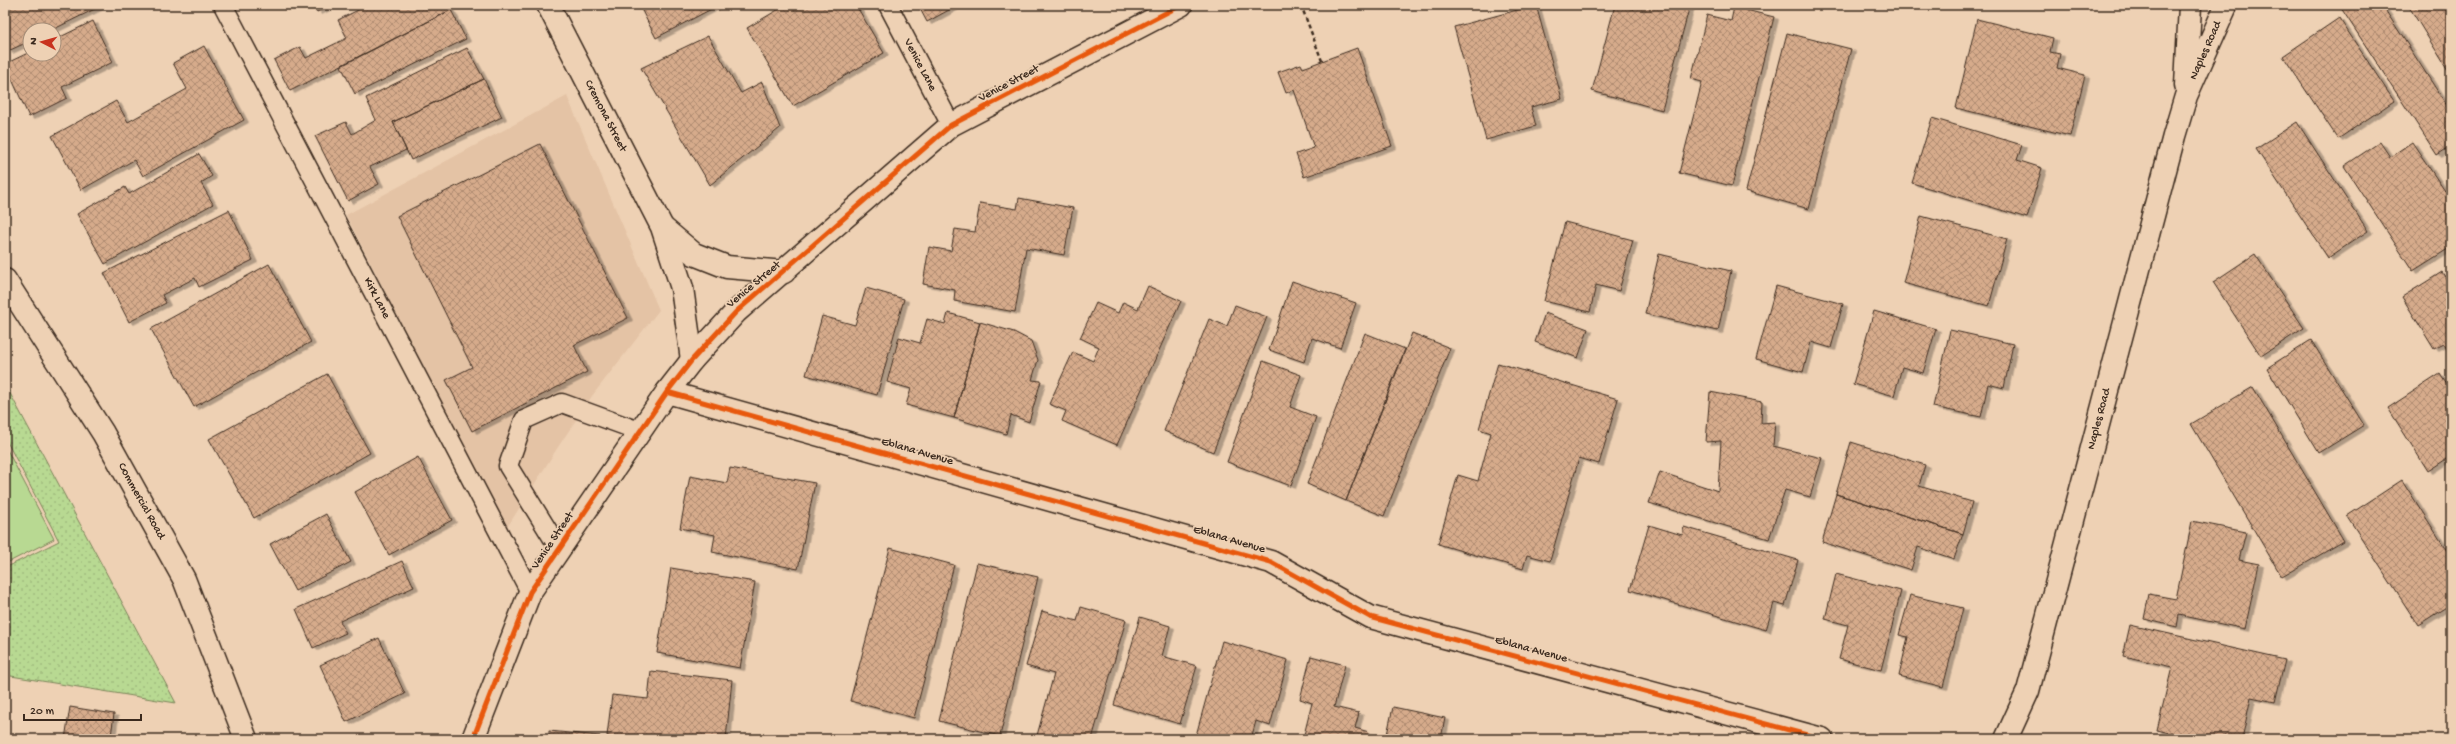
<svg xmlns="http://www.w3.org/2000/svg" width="2456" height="744" viewBox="0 0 2456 744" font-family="'Gochi Hand',sans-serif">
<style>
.built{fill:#e4c3a5}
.grass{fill:url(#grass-dots);stroke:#7a8258}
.pitch{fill:#b8d992;stroke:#7a8258}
.building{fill:url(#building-cross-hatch);stroke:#3b2a1e;filter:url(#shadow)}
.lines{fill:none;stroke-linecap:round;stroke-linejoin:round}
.lane-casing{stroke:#3b2a1e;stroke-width:21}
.street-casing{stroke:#3b2a1e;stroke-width:25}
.path{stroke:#3b2a1e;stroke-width:2.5;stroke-dasharray:4 3;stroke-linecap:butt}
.lane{stroke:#eed1b4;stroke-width:18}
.street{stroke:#eed1b4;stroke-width:22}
.cycleway-casing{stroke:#eed1b4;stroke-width:8}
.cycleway{stroke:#e8590c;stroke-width:5}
.labels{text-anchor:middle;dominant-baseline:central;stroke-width:3.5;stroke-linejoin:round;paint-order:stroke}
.street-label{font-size:12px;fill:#3b2a1e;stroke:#eed1b4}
</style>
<defs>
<pattern id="grass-dots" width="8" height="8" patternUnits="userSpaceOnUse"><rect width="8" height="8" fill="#b8d992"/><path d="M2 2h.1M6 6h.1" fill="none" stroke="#9fba7d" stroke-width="1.8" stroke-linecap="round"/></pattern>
<pattern id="building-cross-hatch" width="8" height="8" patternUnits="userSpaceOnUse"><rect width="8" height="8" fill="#d6ab8b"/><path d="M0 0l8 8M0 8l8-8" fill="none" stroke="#af8b71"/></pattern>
<filter id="shadow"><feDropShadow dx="4.5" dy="2.5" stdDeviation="0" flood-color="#0004"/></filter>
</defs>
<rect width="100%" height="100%" fill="#eed1b4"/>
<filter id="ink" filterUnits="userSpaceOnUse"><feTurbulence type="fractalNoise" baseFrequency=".025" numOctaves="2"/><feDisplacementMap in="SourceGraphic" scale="8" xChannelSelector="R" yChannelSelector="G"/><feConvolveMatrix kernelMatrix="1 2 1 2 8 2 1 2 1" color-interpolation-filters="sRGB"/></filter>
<g filter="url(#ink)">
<!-- built -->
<path class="built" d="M567,96L659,310L592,396L558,447L506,529L346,215Z"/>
<!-- grass -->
<path class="grass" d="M5,384L176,703L5,675V568L59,541L5,438Z"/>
<!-- pitch -->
<path class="pitch" d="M5,446L54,539L5,564Z"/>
<!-- building -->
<path class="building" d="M17,5H103L52,30H30V41L8,51L5,45V11Z
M314,5H332L317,12Z
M368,5H449L451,10L290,91L274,60L300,47L306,58L347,38L338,20Z
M639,5H719L656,38Z
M786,5H856L884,53L793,106L747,28Z
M918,5H958L927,22Z
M1536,5L1562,99L1531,107L1536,126L1486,140L1454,27Z
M1615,5L1634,9L1635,5H1690L1662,110L1592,91Z
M2345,5H2368L2371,10L2382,5L2451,112V146L2437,155L2341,8Z
M2408,5H2451V75Z
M1734,7L1774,17L1732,186L1679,173L1702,82L1691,79L1707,15L1731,21Z
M451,10L466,39L355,94L341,66Z
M2339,18L2394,101L2338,139L2283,56Z
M1977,19L2053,38L2050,52L2060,54L2057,68L2085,75L2070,136L1956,108Z
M93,21L113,62L62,87L67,98L29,117L5,64L30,52V54H54V40Z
M1787,33L1851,49L1809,209L1746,191Z
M708,36L741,93L762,82L780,128L710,185L641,68Z
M204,46L244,120L143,176L134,160L81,190L52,136L116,101L128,122L187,89L173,63Z
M467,48L484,79L393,122L406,150L370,167L379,184L348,201L315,136L346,122L352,134L376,120L366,98Z
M1357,48L1392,146L1304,177L1296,154L1314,148L1294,90L1286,93L1278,72L1301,64L1303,68Z
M484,79L502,117L411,160L393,122Z
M1932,118L2022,145L2017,160L2042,168L2027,218L1912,183Z
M2297,122L2368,231L2328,258L2256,149Z
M2380,142L2390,157L2412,142L2451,200V247L2413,271L2344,166Z
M540,144L628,318L574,345L587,372L472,431L446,380L472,367L397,216Z
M199,154L212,176L201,183L213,204L105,264L77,214L125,187L129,194Z
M1019,198L1073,208L1064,255L1026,248L1015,312L954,301L955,290L923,284L929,247L951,251L955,229L975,232L980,203L1017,209Z
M229,210L253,260L199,287L195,278L162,295L166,303L129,322L104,273Z
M1921,216L2007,239L1989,306L1903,283Z
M1565,222L1633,240L1619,291L1596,285L1590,312L1544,301Z
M1659,254L1731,271L1718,331L1645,314Z
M2255,254L2304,328L2261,356L2213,282Z
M269,264L311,342L194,407L151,329Z
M2442,272L2451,287V356L2444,344L2434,349L2402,297Z
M1292,281L1356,303L1340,348L1312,338L1304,362L1269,350Z
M1148,286L1181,301L1117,445L1062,421L1066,411L1049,404L1073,352L1093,361L1099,347L1080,338L1096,303L1118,313L1123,302L1138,309Z
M1776,286L1843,304L1831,348L1811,342L1803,372L1756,359Z
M866,288L904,299L877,395L806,375L822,316L855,325Z
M1235,305L1267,317L1213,452L1164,431L1209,319L1227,326Z
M1874,311L1936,329L1923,373L1902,367L1894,396L1853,384Z
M948,313L980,322L954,418L906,405L911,389L887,382L899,337L920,343L927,319L945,324Z
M1545,313L1588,329L1578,358L1535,342Z
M980,322L1014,332L1031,341L1038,360L1032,380L1041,381L1029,422L1011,415L1006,434L954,418Z
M1950,330L2013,344L2004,388L1988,384L1981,417L1933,407Z
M1365,333L1405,349L1346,501L1307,484Z
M1412,333L1450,348L1384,516L1346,501Z
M2311,340L2364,425L2319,453L2267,368Z
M1263,361L1301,375L1290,407L1316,417L1291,486L1227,462Z
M1498,363L1618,399L1599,464L1579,458L1550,561L1527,555L1523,569L1438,544L1458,475L1478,481L1491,433L1479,429Z
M327,374L370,453L254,518L209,439Z
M2440,374L2451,391V456L2428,471L2388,408Z
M2253,387L2344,541L2282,577L2191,424Z
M1710,392L1762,402L1761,423L1775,422L1773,446L1822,458L1810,497L1785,490L1769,539L1649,503L1660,472L1718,491L1721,441L1706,442Z
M1851,442L1925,465L1919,486L1972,502L1963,534L1836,494Z
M418,457L452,520L389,555L355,492Z
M730,468L815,483L798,569L712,552L715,535L680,528L690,476L727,483Z
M2402,480L2451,557V604L2418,625L2347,516Z
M1836,494L1963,534L1954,559L1918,547L1911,570L1822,542Z
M326,514L351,562L295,591L270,544Z
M2192,521L2246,532L2239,560L2259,564L2245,629L2179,615L2177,627L2144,619L2149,594L2176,599Z
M1649,525L1682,535L1684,527L1798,560L1785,606L1774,603L1766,630L1630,590Z
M890,548L954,565L914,718L850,701Z
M402,561L414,587L340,621L346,633L313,648L296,609Z
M977,563L1038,577L1000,736L939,721Z
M671,568L755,582L740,668L657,653Z
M1836,574L1901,591L1881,670L1839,659L1848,625L1825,619Z
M1910,595L1963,608L1943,687L1899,676L1908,637L1899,635Z
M1081,607L1126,620L1092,739H1036L1054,674L1026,666L1042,611L1077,621Z
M1140,617L1170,626L1162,656L1197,666L1180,724L1114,705Z
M2130,625L2285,660L2275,702L2251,697L2242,739L2224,736L2223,739H2195L2157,730L2172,667L2123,656Z
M379,638L405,694L346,722L320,665Z
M1222,641L1288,660L1270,726L1256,721L1251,739H1195Z
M1311,656L1345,665L1334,707L1359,713L1355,728L1369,732L1367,739H1303L1312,703L1300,699Z
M651,671L732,680L726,739H631L607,736L612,695L648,699Z
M70,707L114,714L111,736L132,739H65Z
M1393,707L1445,718L1441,739H1386Z
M549,731L600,736V739H549Z"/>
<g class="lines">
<!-- lane casing -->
<g class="lane-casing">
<g id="lane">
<path id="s1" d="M223,5L530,592"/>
<path id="s2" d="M888,5L951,125"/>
<path d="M560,550L508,466L524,420L562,403L639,431"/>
</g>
</g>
<!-- street casing -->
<g class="street-casing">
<g id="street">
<path id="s3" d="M548,5L662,227L682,288L692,360"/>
<path d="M2186,85L2190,5"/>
<path d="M663,228L694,254L727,267L784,272"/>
<path id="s4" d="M5,280L103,433L184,579L246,739"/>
<path d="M667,392L1271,562L1370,617L1822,739"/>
<path d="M473,739L530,592L667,392L692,360L736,312L951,125L1181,5"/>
<path id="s5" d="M2006,739L2028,691L2174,136L2186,96L2226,6"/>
</g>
</g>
<!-- path -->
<path class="path" d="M1301,5L1322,61"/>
<!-- lane -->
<use href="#lane" class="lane"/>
<!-- street -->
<use href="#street" class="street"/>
<!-- cycleway casing -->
<g class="cycleway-casing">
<path id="cycleway" d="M667,392L1271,562L1370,617L1822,739
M473,739L530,592L667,392L692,360L736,312L951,125L1181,5"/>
</g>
<!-- cycleway -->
<use href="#cycleway" class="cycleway"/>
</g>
</g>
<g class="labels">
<!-- street labels -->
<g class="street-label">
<text stroke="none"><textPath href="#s5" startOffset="718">Naples Road</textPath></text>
<text stroke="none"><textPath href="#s2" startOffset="68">Venice Lane</textPath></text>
<text transform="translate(1009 84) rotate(-28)">Venice Street</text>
<text stroke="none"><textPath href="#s3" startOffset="125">Cremona Street</textPath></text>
<text transform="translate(754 285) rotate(-40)">Venice Street</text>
<text stroke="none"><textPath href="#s1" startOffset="331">Kirk Lane</textPath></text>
<text stroke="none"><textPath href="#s5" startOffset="334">Naples Road</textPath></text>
<text transform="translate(917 452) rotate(16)">Eblana Avenue</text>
<text stroke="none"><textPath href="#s4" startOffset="260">Commercial Road</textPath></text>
<text transform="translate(1229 540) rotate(16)">Eblana Avenue</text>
<text transform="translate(553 541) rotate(-56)">Venice Street</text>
<text transform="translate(1531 650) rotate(15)">Eblana Avenue</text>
</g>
</g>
<!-- margin -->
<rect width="2456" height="744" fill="none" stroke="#eed1b4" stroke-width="20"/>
<rect x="10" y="10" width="2436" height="724" fill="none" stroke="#3b2a1e" stroke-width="1.5" filter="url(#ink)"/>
<!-- north arrow -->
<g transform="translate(42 42) rotate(276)"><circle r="19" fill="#eed1b4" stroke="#a68e78"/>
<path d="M0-3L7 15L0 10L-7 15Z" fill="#c8321e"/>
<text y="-6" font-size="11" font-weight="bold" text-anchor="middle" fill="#3b2a1e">N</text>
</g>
<!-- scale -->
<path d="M24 714v6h117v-6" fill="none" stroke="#3b2a1e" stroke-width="2"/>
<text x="30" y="714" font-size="12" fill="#3b2a1e" stroke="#eed1b4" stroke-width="3" paint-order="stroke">20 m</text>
</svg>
